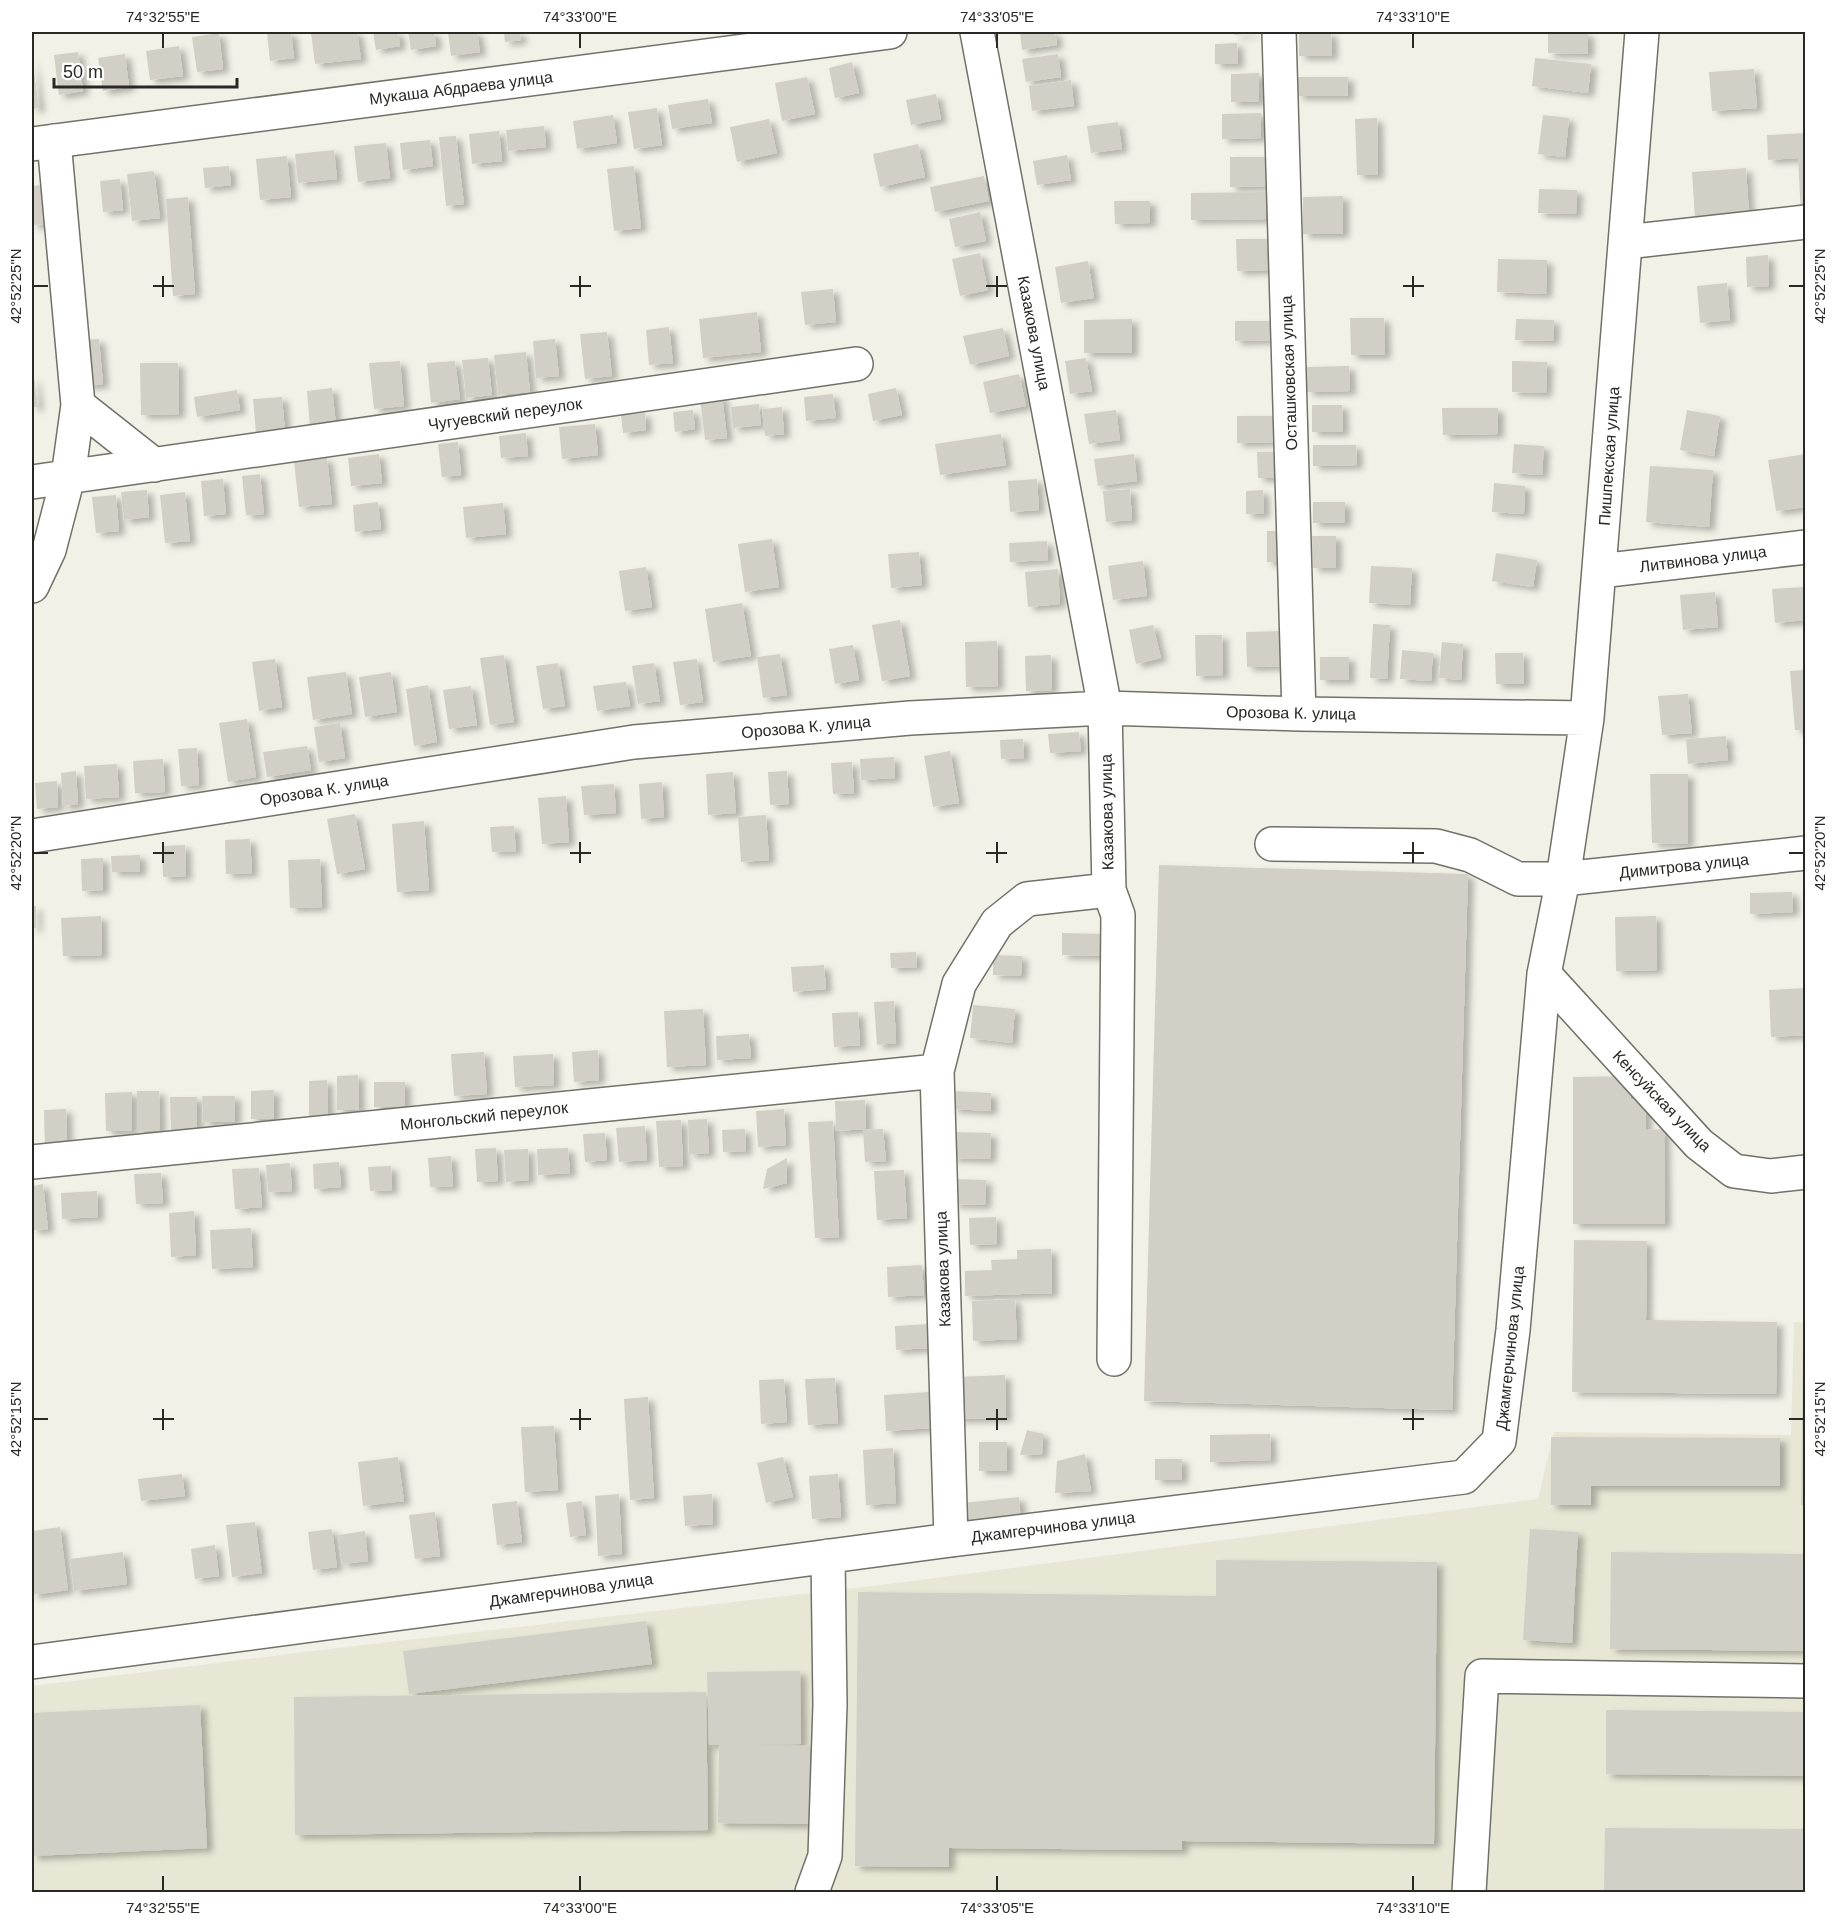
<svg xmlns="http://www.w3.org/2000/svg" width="1837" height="1924" viewBox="0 0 1837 1924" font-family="Helvetica,sans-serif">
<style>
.built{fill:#e8e6d4}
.building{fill:#d2d0c6;filter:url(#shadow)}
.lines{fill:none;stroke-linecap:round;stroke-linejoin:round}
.minor-casing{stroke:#727168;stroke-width:36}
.minor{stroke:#fff;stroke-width:33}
.ticks{fill:none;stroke:#292825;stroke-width:2}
.labels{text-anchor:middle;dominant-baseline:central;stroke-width:5;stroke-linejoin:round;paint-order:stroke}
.street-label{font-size:16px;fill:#292825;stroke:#fff}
.neatline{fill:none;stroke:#292825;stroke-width:2}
.ticks-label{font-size:15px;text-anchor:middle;fill:#292825}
</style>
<defs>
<filter id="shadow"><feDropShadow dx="6" dy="4" stdDeviation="3" flood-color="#0004"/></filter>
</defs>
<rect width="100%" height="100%" fill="#f2f1e7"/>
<!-- built -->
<path class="built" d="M1794,1322L1805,1323V1892H32V1686L312,1651L897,1583L1538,1499L1554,1432L1791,1435Z"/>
<!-- building -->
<path class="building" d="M267,32H291L294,58L270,61Z
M323,32H357L361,59L315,64L311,33Z
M373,32H398L400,46L376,50Z
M408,32H434L436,46L411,50Z
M457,32H477L480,52L451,56L448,33Z
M504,32H520L521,40L505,42Z
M1020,32H1055L1057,45L1022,50Z
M1234,32H1255V33L1235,35Z
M1331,32L1332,56H1299V33Z
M1548,32L1588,33V54L1548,53Z
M219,33L223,69L197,72L192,37Z
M1237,43L1238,64H1215V44Z
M179,46L183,76L150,80L146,51Z
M78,52L83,91L59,95L54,55Z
M125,54L129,87L103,91L98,58Z
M1058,54L1061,77L1026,82L1022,59Z
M32,57L39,108L32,109Z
M1535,58L1591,64L1588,93L1532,86Z
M852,62L859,93L835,98L829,68Z
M1754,69L1757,108L1712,111L1709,72Z
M1259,73V102H1231V74Z
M807,77L815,114L782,121L775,83Z
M1297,77H1348V96H1297Z
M1071,80L1074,106L1032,111L1029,86Z
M936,94L941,119L911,125L906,100Z
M708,99L712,123L672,129L668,105Z
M657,108L662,145L634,149L628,112Z
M1261,113V138L1222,139V114Z
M613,115L617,143L577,149L573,121Z
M1543,115L1569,118L1565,157L1538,154Z
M1377,118L1378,175H1357L1355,119Z
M769,119L777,153L737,162L730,127Z
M1118,122L1122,149L1091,153L1087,126Z
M544,126L546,147L508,151L506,130Z
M499,131L502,161L472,164L469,134Z
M1806,133V214H1801L1798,158L1768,160L1767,135Z
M456,136L464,204L446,206L439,137Z
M430,140L433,166L403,170L400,143Z
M386,143L390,178L358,182L354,146Z
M918,144L925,177L880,187L873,154Z
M334,150L337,179L298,183L295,154Z
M1067,155L1071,180L1037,185L1033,161Z
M287,156L291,197L260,200L256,159Z
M1230,157H1268V186L1230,187Z
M229,166L231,185L205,188L203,168Z
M634,166L641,228L614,231L607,169Z
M1746,168L1749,215L1695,218L1692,172Z
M154,171L160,218L132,221L127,174Z
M984,176L989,201L935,212L930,187Z
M120,179L123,210L103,212L100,181Z
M41,185L46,224L32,225V186Z
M1539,189L1577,190L1576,214L1538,213Z
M1266,192V219L1191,220V193Z
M1343,196V234H1303V197Z
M188,197L195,294L173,296L166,199Z
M1114,201H1150V223L1115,224Z
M980,212L986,241L955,247L949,219Z
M1236,239H1267L1268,270L1237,271Z
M980,253L988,290L960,296L952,259Z
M1768,255L1769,286L1747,287L1746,257Z
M1498,259L1547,260L1546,294L1497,292Z
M1088,261L1094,298L1061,303L1055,267Z
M1727,283L1730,320L1700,323L1697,286Z
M833,289L836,322L805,325L801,292Z
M757,312L761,352L703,358L699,319Z
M1350,318H1384L1385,355H1351Z
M1132,319V353H1084V320Z
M1516,319L1554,320L1553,341L1515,340Z
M1235,321H1271L1272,340L1235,341Z
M669,327L673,363L649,365L646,330Z
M1003,328L1009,356L970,365L963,336Z
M607,332L612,376L585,379L580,334Z
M99,339L103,384L87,386L83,340Z
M555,339L559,376L536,378L533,341Z
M526,352L530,392L498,395L494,355Z
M488,358L492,395L466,398L462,360Z
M1086,358L1092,391L1070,394L1065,361Z
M400,361L404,406L374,409L369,363Z
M455,361L460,399L431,403L427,363Z
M1512,361L1547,362L1546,393L1512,392Z
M140,363H178L179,414L141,415Z
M1349,366L1350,391L1307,392L1306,367Z
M1019,374L1026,406L990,413L983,382Z
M32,378H34L38,407H32Z
M332,388L336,425L310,428L307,391Z
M896,388L902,415L873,421L868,394Z
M237,390L240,410L197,417L194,397Z
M833,394L836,418L806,421L804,397Z
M722,396L727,438L705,440L700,398Z
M282,397L285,432L256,434L253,399Z
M759,404L761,425L733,428L731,407Z
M1312,405H1342L1343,432H1312Z
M782,407L784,434L765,436L762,409Z
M1442,408H1498V434L1443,435Z
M693,410L695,429L675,432L673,412Z
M1116,410L1120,440L1089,444L1084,414Z
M1687,410L1720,416L1714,456L1680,450Z
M645,413L646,430L623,433L621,415Z
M1237,416H1274L1275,442L1237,443Z
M595,424L598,455L562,459L559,427Z
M526,433L528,456L501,458L499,436Z
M1001,434L1006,465L940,475L935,444Z
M458,442L461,475L442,477L438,444Z
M1514,444L1544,446L1542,475L1512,473Z
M1313,445H1356L1357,465L1313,466Z
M1257,452H1286L1287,478H1258Z
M379,454L382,483L351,486L348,458Z
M1134,454L1137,481L1098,486L1094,459Z
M1806,454V507L1776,511L1768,460Z
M327,458L332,504L299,507L294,461Z
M1650,466L1713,470L1709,527L1646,522Z
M260,474L264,514L246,515L242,476Z
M223,479L226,514L204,516L201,481Z
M1037,479L1039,510L1010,512L1008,481Z
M1494,483L1525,486L1524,514L1492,512Z
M1130,489L1132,520L1106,522L1103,491Z
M147,490L149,517L124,520L121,492Z
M1263,490L1264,514H1246V491Z
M185,492L190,541L165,543L160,495Z
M116,495L119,531L96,533L92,497Z
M378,502L381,529L355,532L353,505Z
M1313,502H1345V523H1313Z
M503,503L506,534L466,538L463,507Z
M1267,531H1284L1285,562H1267Z
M1312,536H1336V568H1313Z
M772,539L779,587L745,592L738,544Z
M1047,541L1048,560L1010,562L1009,543Z
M919,552L922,585L891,588L888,554Z
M1496,553L1537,560L1533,587L1492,581Z
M1143,561L1147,596L1113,600L1108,566Z
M1371,566L1412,568L1410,605L1369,603Z
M646,567L652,607L625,611L619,571Z
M1058,569L1060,604L1028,607L1025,572Z
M1804,587L1806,620L1775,623L1772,589Z
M1715,592L1718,627L1683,630L1680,595Z
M742,603L751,656L713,662L705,609Z
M900,620L910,676L882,681L872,625Z
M1373,624L1390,625L1387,679L1370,678Z
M1153,625L1161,658L1136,664L1129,630Z
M1282,631L1283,666L1247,667L1246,632Z
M1195,635H1222L1223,675L1196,676Z
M997,641L998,686L966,687L965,642Z
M1442,642L1463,644L1461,680L1439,678Z
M853,645L859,680L835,684L829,649Z
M1402,650L1433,653L1431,681L1400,679Z
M1495,653H1523L1524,684H1496Z
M780,654L787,695L763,698L757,657Z
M504,655L514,722L490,725L480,658Z
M1051,655L1052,690L1026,691L1025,656Z
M1320,657H1349V680H1320Z
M275,659L282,707L259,711L252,662Z
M697,659L703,702L680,705L673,662Z
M558,663L565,706L543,709L536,666Z
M654,663L660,701L638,704L632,666Z
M1806,670V730H1795L1790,671Z
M346,672L352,714L313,720L307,677Z
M391,672L397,712L365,717L359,677Z
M626,682L630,706L597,711L593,686Z
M428,685L437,742L414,746L406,689Z
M471,686L477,725L449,729L443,690Z
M1688,694L1692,733L1662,735L1658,696Z
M247,719L256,777L228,782L219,723Z
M340,723L345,758L319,762L314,727Z
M1079,732L1081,751L1050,753L1048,734Z
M1726,736L1728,760L1688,764L1686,739Z
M1023,739L1024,758L1001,759L1000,740Z
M307,746L311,770L267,777L263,752Z
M197,748L199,785L181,786L178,749Z
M950,751L959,803L933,807L924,756Z
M894,757L895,778L861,780L860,759Z
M163,759L165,792L135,793L133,761Z
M852,762L854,793L833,794L831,763Z
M117,764L119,797L86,799L84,766Z
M76,771L78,804L63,806L61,773Z
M787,771L789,804L770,805L768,772Z
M733,772L736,813L708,815L706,774Z
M1650,774H1688V844L1652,843Z
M57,781L58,807L37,809L35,783Z
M662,782L664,817L641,819L639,784Z
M614,784L616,813L584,815L581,786Z
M566,796L569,842L542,844L538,798Z
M355,814L365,869L337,874L327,819Z
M766,815L769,860L741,862L738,817Z
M424,821L429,890L397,892L392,824Z
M514,826L516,851L492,852L490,827Z
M250,839L252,873L226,874L225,840Z
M185,845L186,876L163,877L162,846Z
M140,855V872H112L111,856Z
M103,858V890L82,891L81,859Z
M320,859L322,907L290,908L288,860Z
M1159,865L1468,874L1452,1410L1144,1401Z
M1792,892L1793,912L1750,914V893Z
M32,906H36V928H32Z
M101,916L102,955L63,956L61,918Z
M1656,916L1657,970L1616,971L1615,917Z
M1062,933L1108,934L1107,956L1062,955Z
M916,952L917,967L891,968L890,953Z
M993,955L1022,956L1021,976L993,975Z
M824,965L826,989L793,992L791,967Z
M1806,988V1035L1771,1037L1769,990Z
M894,1001L896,1043L877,1045L874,1002Z
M973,1005L1015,1009L1012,1043L970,1038Z
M703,1009L706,1065L667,1067L664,1011Z
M858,1012L860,1045L834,1047L832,1013Z
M749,1034L751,1058L717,1060L716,1036Z
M598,1050L599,1080L574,1082L572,1052Z
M484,1052L487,1094L454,1096L451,1054Z
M553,1054L554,1085L515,1087L513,1056Z
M358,1075L359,1110H337V1076Z
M1631,1076V1099H1646V1130L1664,1129L1665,1224H1573V1077Z
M327,1080L328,1118H309V1081Z
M374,1082H405V1106L374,1107Z
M274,1090V1119H251V1091Z
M137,1091H159L160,1130L137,1131Z
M952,1091L991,1093V1111L952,1109Z
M132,1092V1131H106L105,1093Z
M202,1096H235V1122H203Z
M170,1097H197V1131H171Z
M865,1100L866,1129L836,1131L835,1101Z
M66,1109L67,1149L45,1150L44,1110Z
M784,1109L786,1145L758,1147L756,1111Z
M707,1119L709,1153L689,1154L688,1120Z
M681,1120L683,1166L659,1167L656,1121Z
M833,1121L839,1237L815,1238L808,1122Z
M645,1126L647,1160L619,1162L616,1128Z
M745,1129L746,1151L723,1152L722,1130Z
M883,1129L886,1161L865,1162L863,1130Z
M952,1132L991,1133L990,1159L951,1158Z
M605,1133L607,1160L585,1162L583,1134Z
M496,1148L498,1181L477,1182L475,1149Z
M568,1148L570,1173L538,1175L537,1149Z
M528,1149L529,1180L506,1182L504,1150Z
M451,1156L453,1186L430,1187L428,1158Z
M787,1158V1183L763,1189L767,1169Z
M339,1162L341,1187L314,1189L313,1164Z
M290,1163L292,1191L268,1192L266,1165Z
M391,1166L392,1190L370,1191L368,1167Z
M259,1168L262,1207L235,1209L232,1169Z
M904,1170L907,1218L877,1220L874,1171Z
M161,1173L163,1203L136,1204L134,1174Z
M954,1179L986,1180L985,1205L953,1204Z
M43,1184L48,1229L32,1230V1186Z
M97,1191L98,1217L62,1219L61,1193Z
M194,1211L196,1255L171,1257L169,1213Z
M996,1217L997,1244L970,1245L969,1218Z
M251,1228L253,1267L212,1269L210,1230Z
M1574,1240L1647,1241L1646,1320L1777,1322L1776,1394L1572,1392Z
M1051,1249L1052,1293L965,1296V1271L992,1270L991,1260L1017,1259V1250Z
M922,1265L924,1295L888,1297L887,1267Z
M1015,1299L1017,1339L973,1341L972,1301Z
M928,1324L929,1348L896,1350L895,1326Z
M1803,1341L1806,1342V1505H1801Z
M1005,1375L1006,1418L957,1419L956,1377Z
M835,1378L838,1423L808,1425L805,1379Z
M784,1379L787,1422L761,1424L759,1380Z
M929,1392L931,1428L886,1431L884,1395Z
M648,1397L654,1498L630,1500L624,1399Z
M554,1426L558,1490L525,1492L521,1427Z
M1027,1430L1043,1434L1042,1454L1020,1455Z
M1270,1434L1271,1460L1210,1462V1435Z
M1551,1437L1780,1438V1486H1591V1505H1551Z
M979,1442H1007V1471H979Z
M893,1448L896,1503L866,1505L863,1450Z
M1085,1454L1091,1491L1055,1493L1057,1461Z
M398,1457L404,1501L363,1506L358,1462Z
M783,1457L793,1497L766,1503L757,1463Z
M1155,1459H1182V1480H1155Z
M182,1474L185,1496L141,1501L138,1479Z
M838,1474L841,1517L812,1519L809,1476Z
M619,1494L622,1554L598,1556L595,1496Z
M712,1494L713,1524L685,1526L683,1496Z
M1019,1497L1021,1523L966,1529L963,1503Z
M517,1501L522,1542L497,1545L492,1504Z
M582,1501L586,1535L570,1537L566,1503Z
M435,1512L440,1556L415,1559L409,1515Z
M255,1522L262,1573L232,1577L226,1525Z
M60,1527L68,1590L32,1595V1531Z
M332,1529L337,1567L313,1570L308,1532Z
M1530,1529L1578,1532L1572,1643L1523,1640Z
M365,1531L368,1561L342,1564L338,1535Z
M215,1545L219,1576L195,1579L191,1549Z
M123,1552L127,1584L74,1591L70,1559Z
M1611,1552L1806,1554V1651L1610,1649Z
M1216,1560L1437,1562L1434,1844L1182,1841V1850L949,1848V1867L855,1866L858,1592L1216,1596Z
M646,1621L652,1664L409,1694L403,1651Z
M800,1671L801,1744L756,1745L810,1746L809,1824L718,1823L719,1745H709L707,1672Z
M706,1692L708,1830L295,1835L294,1697Z
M200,1705L207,1848L32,1856V1713Z
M1606,1710L1806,1712V1776L1606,1774Z
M1605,1828L1806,1829V1892H1604Z"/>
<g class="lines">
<!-- minor casing -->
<g class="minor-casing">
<path id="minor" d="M1279,32L1299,714
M54,141L78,405L154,465
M32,144L890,32
M1626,242L1806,222
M32,482L856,364
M1600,571L1806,547
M32,586L49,550L68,477L78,405
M32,836L634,742L910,718L1105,708L1299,714L1587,718
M1272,844L1436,846L1470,855L1518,879H1563L1806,853
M1109,890L1118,915L1114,1359
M1544,974L1699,1144L1734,1171L1771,1176L1806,1172
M32,1162L937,1071
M951,1540L937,1071L959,984L997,923L1027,899L1109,890L1105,708L977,32
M32,1662L951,1540L1464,1477L1499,1441L1513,1330L1544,974L1563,879L1587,718L1642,32
M812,1892L825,1856L830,1705L828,1556
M1469,1892L1482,1676L1806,1681"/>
</g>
<!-- minor -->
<use href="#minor" class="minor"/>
</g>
<!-- ticks -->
<path class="ticks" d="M163,33V48M580,33V48M997,33V48M1413,33V48M163,276V297M580,276V297M997,276V297M1413,276V297M33,286H48M153,286H174M570,286H591M986,286H1007M1403,286H1424M1789,286H1804M163,842V863M580,842V863M997,842V863M1413,842V863M33,853H48M153,853H174M570,853H591M986,853H1007M1403,853H1424M1789,853H1804M163,1409V1430M580,1409V1430M997,1409V1430M1413,1409V1430M33,1419H48M153,1419H174M570,1419H591M986,1419H1007M1403,1419H1424M1789,1419H1804M163,1876V1891M580,1876V1891M997,1876V1891M1413,1876V1891"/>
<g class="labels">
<!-- street labels -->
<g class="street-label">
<text transform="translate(461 88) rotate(-7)">Мукаша Абдраева улица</text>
<text transform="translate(1034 333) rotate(79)">Казакова улица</text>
<text transform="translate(1289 373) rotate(-92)">Осташковская улица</text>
<text transform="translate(505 414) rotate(-8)">Чугуевский переулок</text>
<text transform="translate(1609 456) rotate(-86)">Пишпекская улица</text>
<text transform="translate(1703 559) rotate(-7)">Литвинова улица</text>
<text transform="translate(1291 713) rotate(1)">Орозова К. улица</text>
<text transform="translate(806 727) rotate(-5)">Орозова К. улица</text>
<text transform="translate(324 790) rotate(-9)">Орозова К. улица</text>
<text transform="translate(1107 812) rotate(-91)">Казакова улица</text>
<text transform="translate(1684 866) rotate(-6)">Димитрова улица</text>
<text transform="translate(1662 1101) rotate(46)">Кенсуйская улица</text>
<text transform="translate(484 1116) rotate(-6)">Монгольский переулок</text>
<text transform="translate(943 1269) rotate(-92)">Казакова улица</text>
<text transform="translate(1510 1348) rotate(-84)">Джамгерчинова улица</text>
<text transform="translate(1053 1527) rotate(-7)">Джамгерчинова улица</text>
<text transform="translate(571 1590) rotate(-8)">Джамгерчинова улица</text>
</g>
</g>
<!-- border -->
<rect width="1837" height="1924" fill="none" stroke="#ffffff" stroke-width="66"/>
<!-- scale -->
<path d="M54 78v9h183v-9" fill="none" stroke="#292825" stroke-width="3"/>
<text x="63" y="78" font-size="18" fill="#292825" stroke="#ffffff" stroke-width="4.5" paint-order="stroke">50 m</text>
<rect x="33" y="33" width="1771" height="1858" class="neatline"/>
<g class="ticks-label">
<text x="163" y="22">74°32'55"E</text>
<text x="580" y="22">74°33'00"E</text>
<text x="997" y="22">74°33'05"E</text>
<text x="1413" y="22">74°33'10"E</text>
<text transform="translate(16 286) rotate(-90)" y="5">42°52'25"N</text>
<text transform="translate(1820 286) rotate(-90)" y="5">42°52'25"N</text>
<text transform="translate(16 853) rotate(-90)" y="5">42°52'20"N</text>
<text transform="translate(1820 853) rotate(-90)" y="5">42°52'20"N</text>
<text transform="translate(16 1419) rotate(-90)" y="5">42°52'15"N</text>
<text transform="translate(1820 1419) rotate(-90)" y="5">42°52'15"N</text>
<text x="163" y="1913">74°32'55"E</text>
<text x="580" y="1913">74°33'00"E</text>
<text x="997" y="1913">74°33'05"E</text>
<text x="1413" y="1913">74°33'10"E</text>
</g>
</svg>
